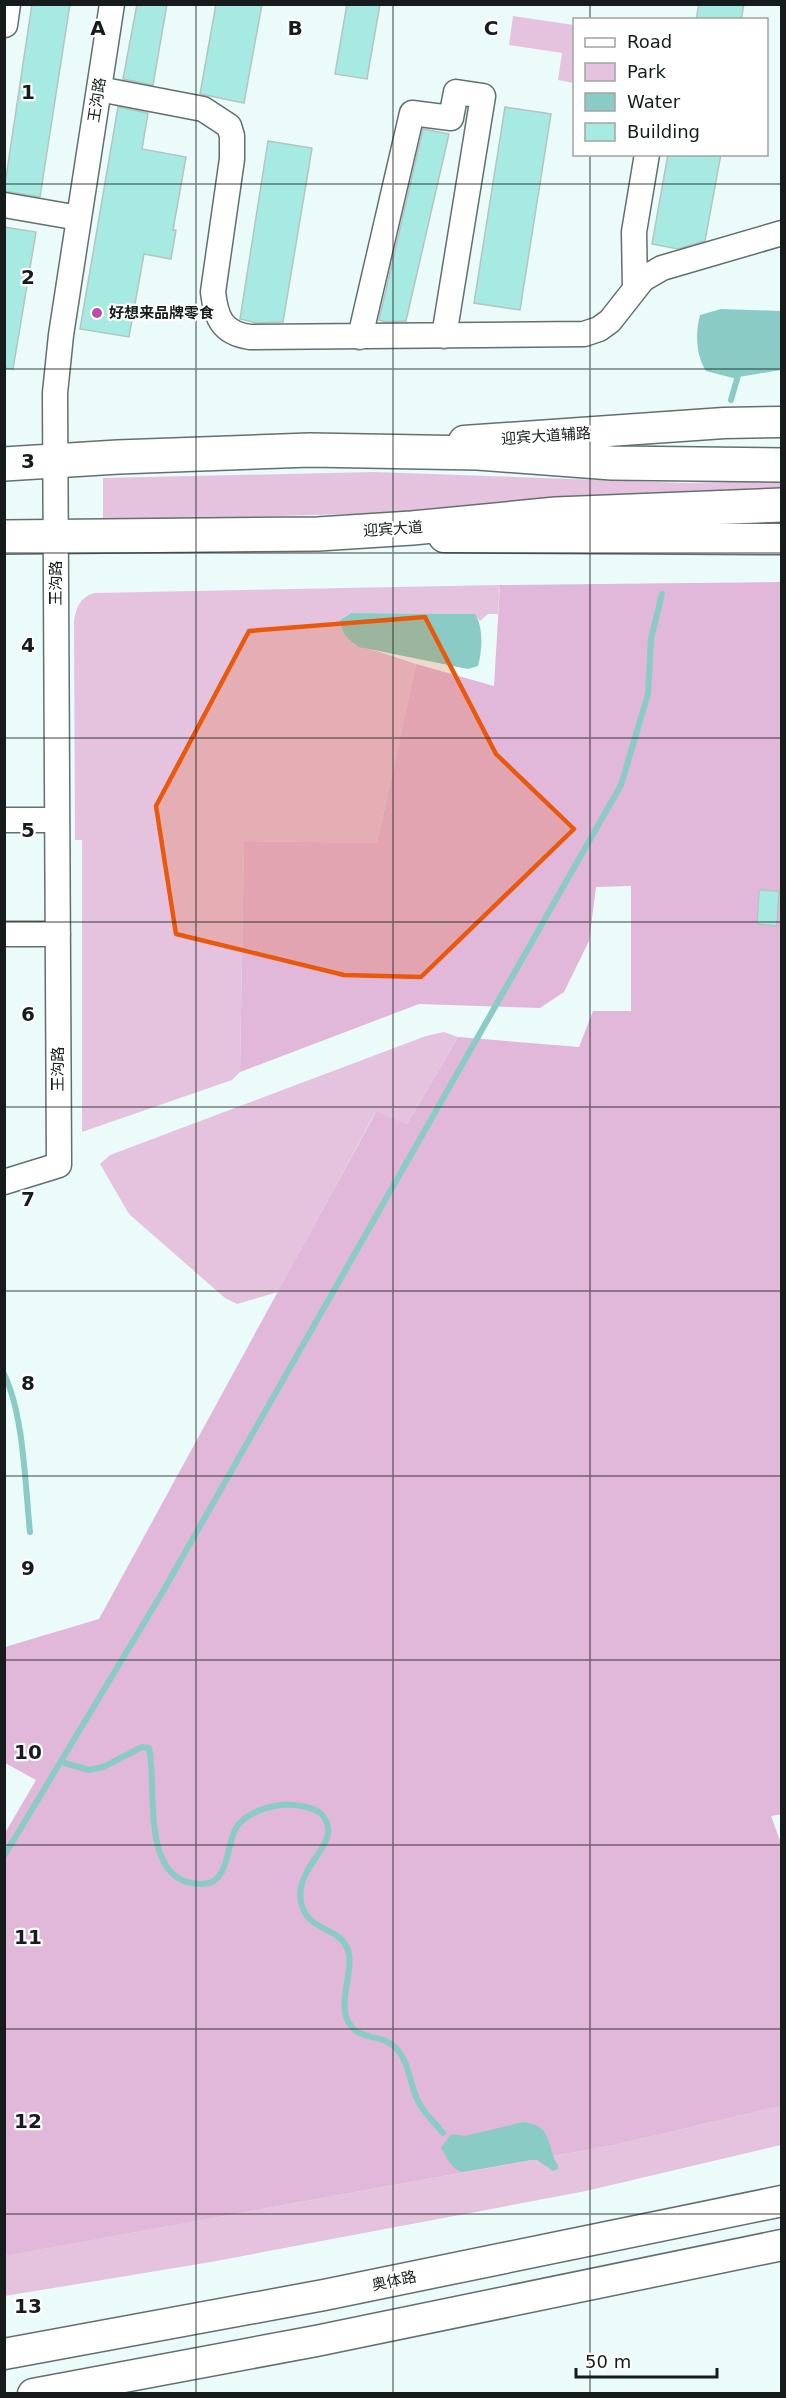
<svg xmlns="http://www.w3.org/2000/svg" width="786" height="2398" viewBox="0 0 786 2398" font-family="'DejaVu Sans','Noto Sans SC',sans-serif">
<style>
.green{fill:#e5c3df}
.forest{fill:#e1b7da}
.water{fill:#8accc5}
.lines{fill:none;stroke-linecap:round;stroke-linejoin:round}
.stream{stroke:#8accc5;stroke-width:6}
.building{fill:#a7eae2;stroke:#b3c4c1;stroke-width:1.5}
.minor-casing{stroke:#61706e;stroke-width:27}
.major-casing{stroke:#61706e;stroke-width:33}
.highway-casing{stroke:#61706e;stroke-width:36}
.minor{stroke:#fff;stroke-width:24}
.major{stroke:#fff;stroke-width:30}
.highway{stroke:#fff;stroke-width:33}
.marked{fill:#e8590c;fill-opacity:0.2;stroke:#e8590c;stroke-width:4.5;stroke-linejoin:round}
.grid{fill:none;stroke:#151c1b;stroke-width:1.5;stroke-opacity:0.55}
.poi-dot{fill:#ba4dad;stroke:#fff;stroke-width:2}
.labels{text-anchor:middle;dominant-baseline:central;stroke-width:4.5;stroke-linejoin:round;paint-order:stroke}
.street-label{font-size:15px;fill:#151c1b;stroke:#fff}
.poi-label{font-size:15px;font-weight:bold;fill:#151c1b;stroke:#fff;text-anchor:start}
.grid-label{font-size:20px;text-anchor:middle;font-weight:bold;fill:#151c1b;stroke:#fff;stroke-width:4.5;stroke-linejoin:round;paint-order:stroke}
</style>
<rect width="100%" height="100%" fill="#eafbf9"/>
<!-- green -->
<path class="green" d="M513,16L574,25V83L558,80L562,53L509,45Z
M374,472L685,483L781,481L782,488L685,491L416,512L103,521V478Z
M500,585L498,614H488L480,621L474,614L351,613L340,620C342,644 361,647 380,652C392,656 404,660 416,664L377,843L244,841L240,1072L232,1080L82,1132V840H75L74,621C76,607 80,598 94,593Z
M444,1032L458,1037L407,1124L375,1113L278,1292L237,1304L225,1298L129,1214L100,1164L110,1155L426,1036Z
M781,2106V2145L586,2191L211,2262L5,2296L4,2256L614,2145Z"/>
<!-- forest -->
<path class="forest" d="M781,582L782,1814L771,1816L782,1846L781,2106L614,2145L5,2256V1833L36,1780L5,1763V1647L99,1619L376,1112L407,1124L458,1037L579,1047L593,1011H631V886L596,887L589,941L564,992L540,1008L419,1004L240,1072L244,841L377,843L416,664L494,686L500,585Z"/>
<!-- water -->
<path class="water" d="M721,309L781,311V370L733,378L706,371C696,355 695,334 700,315Z
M351,613L475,614C484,627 482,652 478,666L468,669L359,647C347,639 341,634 340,620Z
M523,2122C550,2125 547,2140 555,2160C559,2169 558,2160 558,2169L553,2171L537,2160H531L462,2172C451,2169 447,2157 441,2148L451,2134L465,2136Z"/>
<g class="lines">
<!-- stream -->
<path class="stream" d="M731,400L739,372
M4,1374C24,1415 25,1485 30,1532
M61,1762L89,1770L103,1767L142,1747L149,1748C158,1788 138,1886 203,1884C229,1883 226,1848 235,1830C245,1811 275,1803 294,1805C304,1806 317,1808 323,1816C345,1845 290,1866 302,1906C310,1930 334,1927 345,1944C358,1963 338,1996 347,2019C357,2043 381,2032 396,2048C410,2063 409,2083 418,2101C424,2113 435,2123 443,2133
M4,1856L162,1593L621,785L648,694L651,639L662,594"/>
</g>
<!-- building -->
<path class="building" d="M32,4H70L40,197L4,191Z
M137,4H167L153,85L123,79Z
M216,4H262L244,103L200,94Z
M347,4H380L367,79L335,74Z
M699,4H744L741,20H696Z
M118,107L148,113L142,149L186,157L173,230H176L171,259L144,254L129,337L80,329Z
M505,107L551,114L520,310L474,303Z
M423,129L449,134L406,321L386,322L379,320Z
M268,141L312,148L283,322L257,323L240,319Z
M668,154H721L705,241L678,249L652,244Z
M4,227L36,232L13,369L4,368Z
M759,890L779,891L777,926L757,924Z"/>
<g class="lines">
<!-- minor casing -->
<g class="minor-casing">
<path id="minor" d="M5,25L8,4
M99,89L203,109L229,126L232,136V159L213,292C216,318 222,333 250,337L584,334L599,329L610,321L643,279L662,268L782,233
M4,205L79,218
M635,288L634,232L647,154
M360,337L412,113L451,118L456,92L483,96L444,336
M4,820H57
M4,934H58
M4,1182L59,1165L55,393L61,335L112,4"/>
</g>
<!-- major casing -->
<g class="major-casing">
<path id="major" d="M464,441L724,423L782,422
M444,537L782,539
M4,2354L324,2295L782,2201
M33,2394L316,2341L782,2245"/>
</g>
<!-- highway casing -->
<g class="highway-casing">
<path id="highway" d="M4,464L118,457L310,450L478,453L612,463L782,465
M4,537L318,534L412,528L556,514L782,505"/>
</g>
<!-- minor -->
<use href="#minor" class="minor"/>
<!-- major -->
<use href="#major" class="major"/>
<!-- highway -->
<use href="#highway" class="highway"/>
</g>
<!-- marked area -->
<path class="marked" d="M425,617L496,754L574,829L421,977L344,975L176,934L156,806L249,631Z"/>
<!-- grid -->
<path class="grid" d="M196,4V2394M393,4V2394M590,4V20M590,154V2394M4,184H782M4,369H782M4,553H782M4,738H782M4,922H782M4,1107H782M4,1291H782M4,1476H782M4,1660H782M4,1845H782M4,2029H782M4,2214H782"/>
<!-- markers -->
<circle class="poi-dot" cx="97" cy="313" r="6"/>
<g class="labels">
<!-- street labels -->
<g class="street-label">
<text transform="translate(97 100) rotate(-81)">王沟路</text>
<text transform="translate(546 436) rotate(-4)">迎宾大道辅路</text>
<text transform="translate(393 529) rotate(-4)">迎宾大道</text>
<text transform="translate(56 583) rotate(-90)">王沟路</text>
<text transform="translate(58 1069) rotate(-90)">王沟路</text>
<text transform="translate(394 2281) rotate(-12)">奥体路</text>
</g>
<!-- poi labels -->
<g class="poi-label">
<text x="109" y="313">好想来品牌零食</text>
</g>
</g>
<g class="grid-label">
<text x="98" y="35">A</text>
<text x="295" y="35">B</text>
<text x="491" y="35">C</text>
<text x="28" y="99">1</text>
<text x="28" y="284">2</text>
<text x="28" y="468">3</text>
<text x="28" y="652">4</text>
<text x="28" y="837">5</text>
<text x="28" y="1021">6</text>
<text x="28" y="1206">7</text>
<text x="28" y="1390">8</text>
<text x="28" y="1575">9</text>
<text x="28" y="1759">10</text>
<text x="28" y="1944">11</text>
<text x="28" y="2128">12</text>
<text x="28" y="2313">13</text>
</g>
<!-- border -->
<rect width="786" height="2398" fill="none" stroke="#151c1b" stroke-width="12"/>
<!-- legend -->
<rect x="573" y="18" width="195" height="138" fill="#ffffff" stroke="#a1a4a4" stroke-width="1.5"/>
<rect x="585" y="38" width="30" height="9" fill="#ffffff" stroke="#a1a4a4" stroke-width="1.5"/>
<text x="627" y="48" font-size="18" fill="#151c1b">Road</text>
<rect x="585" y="63" width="30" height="18" fill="#e5c3df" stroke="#a1a4a4" stroke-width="1.5"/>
<text x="627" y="78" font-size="18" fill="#151c1b">Park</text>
<rect x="585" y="93" width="30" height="18" fill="#8accc5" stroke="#a1a4a4" stroke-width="1.5"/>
<text x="627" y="108" font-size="18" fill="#151c1b">Water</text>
<rect x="585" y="123" width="30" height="18" fill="#a7eae2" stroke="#a1a4a4" stroke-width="1.5"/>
<text x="627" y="138" font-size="18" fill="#151c1b">Building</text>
<!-- scale -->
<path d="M576 2368v9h141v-9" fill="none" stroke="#151c1b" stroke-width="3"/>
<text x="585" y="2368" font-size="18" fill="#151c1b" stroke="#ffffff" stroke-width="4.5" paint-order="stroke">50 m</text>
</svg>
